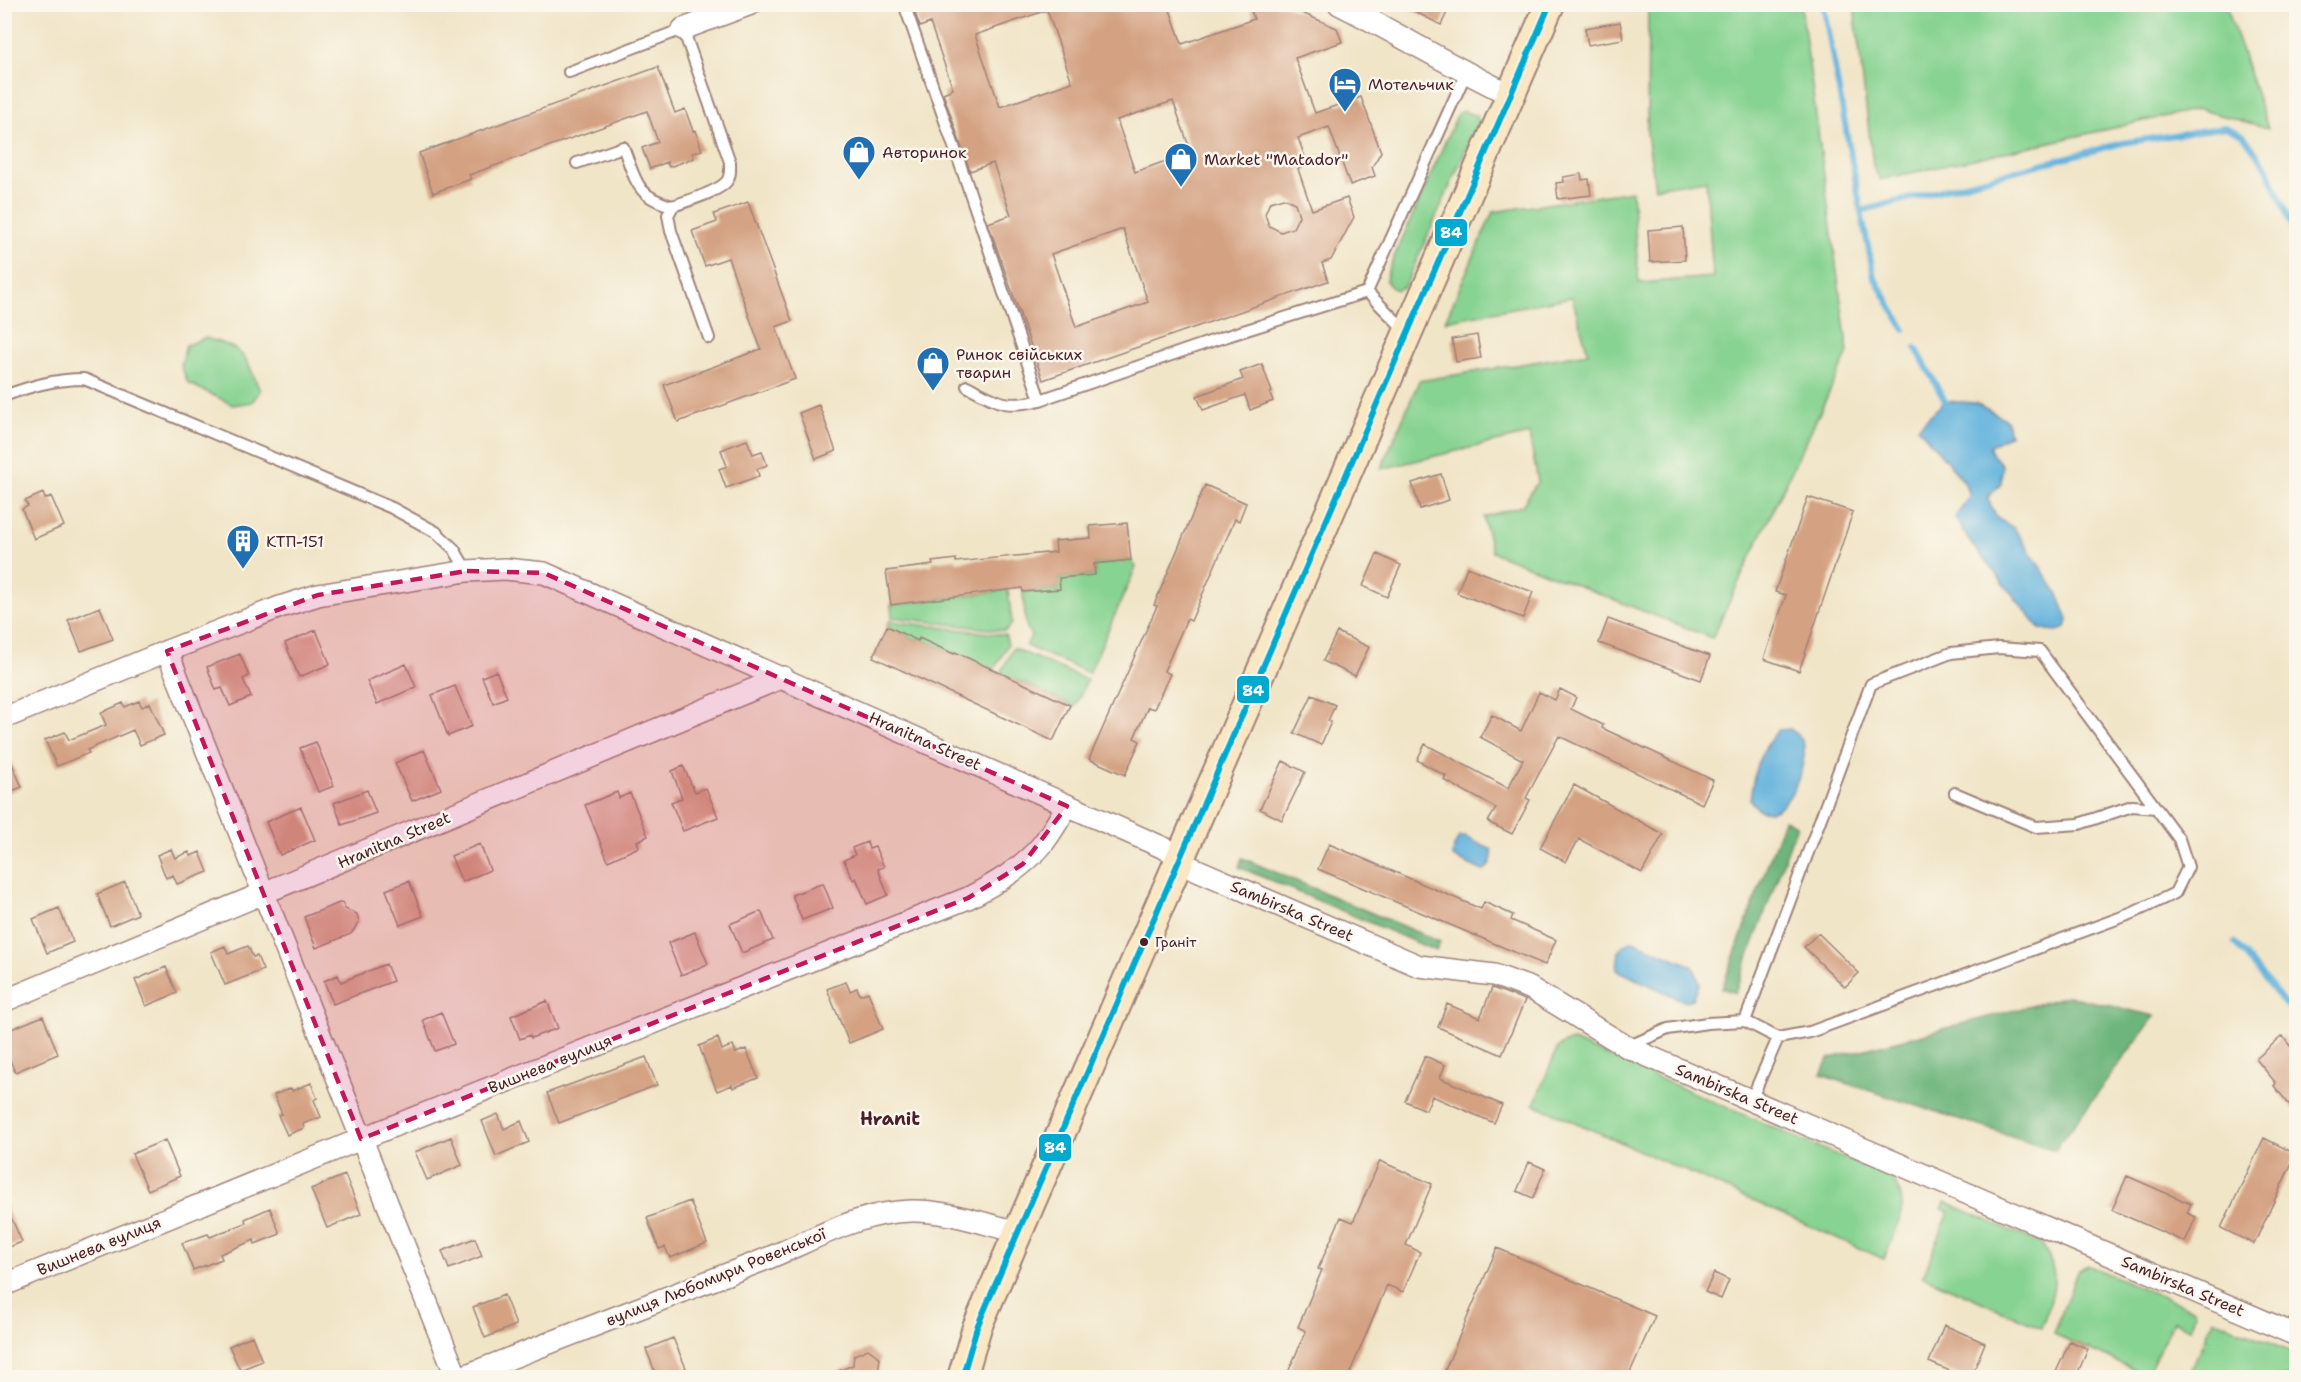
<svg xmlns="http://www.w3.org/2000/svg" width="2301" height="1382" viewBox="0 0 2301 1382" font-family="'Shantell Sans',sans-serif">
<style>
.green{fill:#87d391;stroke:#68795e;stroke-width:1.5}
.forest{fill:#6db57b;stroke:#5c6a53;stroke-width:1.5}
.water{fill:#63b3dd;stroke:#566984;stroke-width:1.5}
.lines{fill:none;stroke-linecap:round;stroke-linejoin:round}
.stream{stroke:#63b3dd;stroke-width:6}
.building{fill:#d4a182;fill-rule:evenodd}
.lane-casing{stroke:#9e827a;stroke-width:14}
.street-casing{stroke:#9e827a;stroke-width:24}
.secondary-casing{stroke:#9e827a;stroke-width:32}
.lane{stroke:#fff;stroke-width:10}
.street{stroke:#fff;stroke-width:21}
.secondary{stroke:#fae7c3;stroke-width:28}
.bus-1-casing{stroke:#fbf7ec;stroke-width:10}
.bus-1{stroke:#00a9ce;stroke-width:6}
.marked{fill:#c2185b;fill-opacity:0.2;stroke:#c2185b;stroke-width:4.5;stroke-dasharray:12 8;stroke-linejoin:round}
.bus-dot{fill:#4a1f2b;stroke:#fbf7ec;stroke-width:2}
.labels{text-anchor:middle;dominant-baseline:central;stroke-width:5;stroke-linejoin:round;paint-order:stroke}
.bus-label{font-size:14px;fill:#4a1f2b;stroke:#fbf7ec;text-anchor:start}
.poi-label{font-size:16px;fill:#4a1f2b;stroke:#fbf7ec;text-anchor:start}
.street-label{font-size:16px;fill:#4a1f2b;stroke:#fbf7ec}
.neighbourhood-label{font-size:18px;font-weight:bold;fill:#4a1f2b;stroke:#fbf7ec}
.line-badge{stroke:#fbf7ec;stroke-width:2}
.badge-label{font-size:16px;text-anchor:middle;font-weight:bold;fill:#fff}
</style>
<rect width="100%" height="100%" fill="#fbf7ec"/>
<filter id="ink" filterUnits="userSpaceOnUse"><feTurbulence type="fractalNoise" baseFrequency=".0167" numOctaves="2"/><feDisplacementMap in="SourceGraphic" scale="12" xChannelSelector="R" yChannelSelector="G"/><feConvolveMatrix kernelMatrix="1 2 1 2 8 2 1 2 1" color-interpolation-filters="sRGB"/></filter>
<filter id="wash" filterUnits="userSpaceOnUse"><feTurbulence type="fractalNoise" baseFrequency=".008" numOctaves="4" result="noise"/><feDisplacementMap in="SourceGraphic" scale="24" xChannelSelector="R" yChannelSelector="G"/><feGaussianBlur stdDeviation="1.35" result="paint"/><feColorMatrix in="noise" values="0 0 0 0 0 0 0 0 0 0 0 0 0 0 0 0 0 1.4 0 .05"/><feComposite in="paint" operator="in"/></filter>
<g filter="url(#wash)">
<rect width="100%" height="100%" fill="#f1e5c8"/>
<!-- green -->
<path class="green" d="M1648,5H1801L1848,353L1712,638L1492,552L1483,517L1522,506L1538,481L1529,434L1381,469L1419,381L1588,353L1572,297L1445,321L1493,212L1632,191L1639,283L1713,277L1706,180L1655,188L1647,133Z
M1854,5H2226L2268,128L2198,109L1880,180L1873,166Z
M1464,111L1476,116L1478,123L1407,282L1404,287L1397,290L1391,287L1386,281L1388,271L1458,113Z
M205,338C245,348 245,355 260,391L252,402L233,405L188,383L181,366L186,345Z
M1131,560L1136,567L1089,673L1026,646L1031,636L1026,625L1023,592L1059,589V578L1095,575L1094,564Z
M1008,590L1012,624L1005,631L892,617L891,605Z
M889,621L1005,635L1008,644L994,670L955,652L954,654L919,638L918,641L887,626Z
M1013,648L1087,680L1075,707L1001,673Z
M1573,1041L1890,1178C1915,1201 1894,1233 1884,1259L1534,1104L1558,1047L1565,1043Z
M1945,1202L2042,1244C2063,1278 2053,1294 2041,1328L1923,1276L1949,1212L1942,1209Z
M2087,1265L2193,1309L2195,1313L2190,1329L2173,1321L2147,1375L2054,1334L2076,1274L2079,1270Z
M2214,1319L2296,1354V1377H2187Z"/>
<!-- forest -->
<path class="forest" d="M1784,820L1797,825L1735,993L1722,988Z
M1242,858L1440,942L1436,951L1239,867Z
M2068,996L2155,1016L2055,1150L1821,1075L1828,1059Z"/>
<!-- water -->
<path class="water" d="M1945,401L1976,403L2007,420L2010,435L1989,446L1993,455L2002,465L2001,484L1987,498L1998,519L2014,528L2057,592L2068,620L2066,628L2057,631L2040,629L1968,539L1955,517L1970,495L1964,482L1918,427Z
M1790,729C1797,734 1803,738 1804,747C1807,766 1787,822 1760,810C1756,808 1753,803 1750,800C1754,769 1758,754 1778,730Z
M1459,837H1465L1492,850C1493,859 1491,866 1483,871L1453,857L1454,847Z
M1633,941L1693,966L1700,983L1692,999L1686,1002L1617,970L1619,951L1623,945Z"/>
<g class="lines">
<!-- stream -->
<path class="stream" d="M1823,4L1861,211L2122,143L2225,127L2244,136L2268,170L2296,235
M1861,211L1874,277L1904,329
M1916,348L1945,401
M2235,943L2296,1017"/>
</g>
<g id="blocks">
<!-- building -->
<path class="building" d="M940,4H1168L1182,44L1254,19L1249,4H1281L1337,28L1342,42L1295,58L1315,113L1361,97L1381,152L1372,167L1375,176L1350,185L1329,127L1298,138L1308,165L1298,169L1312,210L1347,198L1354,217L1331,260L1322,263L1328,281L1043,380L988,223L1011,215L993,163L970,171L943,93L953,89L930,23L920,27L915,13ZM1047,10L1072,82L1000,107L975,35ZM1173,101L1191,152L1135,172L1117,120ZM1283,198L1295,203L1299,216L1293,228L1281,232L1269,226L1265,214L1270,202ZM1123,229L1148,302L1076,327L1051,254Z
M1400,4H1451L1441,25Z
M1620,22L1623,39L1588,45L1585,28Z
M658,67L675,113L685,109L693,131L695,130L702,150L692,153L694,158L669,167L667,162L650,169L642,148L658,142L647,111L469,175L471,179L433,193L419,153Z
M1581,174L1582,180L1589,179L1591,195L1558,199L1556,183L1564,182L1563,177Z
M748,202L792,321L776,327L795,379L678,422L664,385L761,349L728,258L705,266L692,231L717,222L714,214Z
M1683,227L1685,260L1650,262L1648,230Z
M1477,335L1481,358L1456,362L1452,339Z
M1262,364L1272,392L1270,393L1273,401L1250,410L1245,395L1203,410L1197,396L1243,379L1240,372Z
M819,405L836,451L816,459L799,413Z
M747,440L753,454L762,451L767,465L757,469L759,476L726,488L719,469L727,466L721,450Z
M1441,474L1449,500L1420,509L1412,483Z
M1205,485L1246,503L1239,521L1235,519L1191,621L1187,619L1164,671L1170,674L1154,709L1148,707L1134,738L1140,741L1125,775L1089,759L1157,606L1154,605Z
M43,493L45,499L51,496L64,526L34,539L22,509L28,506L25,501Z
M1808,497L1853,512L1799,671L1764,659L1786,595L1775,592Z
M1127,523L1131,560L1094,564L1095,575L1059,578L1060,589L1023,592L1022,588L891,605L886,571L933,565L932,562L956,559V562L1056,552L1055,541L1091,538L1090,526Z
M1377,554L1401,565L1387,597L1363,586Z
M1467,567L1533,592L1523,618L1457,593Z
M100,607L113,639L81,651L68,620Z
M1608,619L1710,656L1701,680L1599,643Z
M887,626L918,641L919,638L954,654L955,652L1070,705L1053,741L873,657Z
M316,630L330,664L299,677L285,643Z
M1337,632L1369,647L1355,676L1323,661Z
M240,654L249,676L243,679L251,697L230,706L222,688L216,690L207,667Z
M406,664L416,687L377,704L367,681Z
M496,671L507,697L493,703L482,677Z
M455,686L472,726L448,736L432,695Z
M1560,689L1576,697L1571,709L1603,725L1602,728L1713,780L1702,804L1559,736L1526,798L1530,800L1512,834L1488,822L1496,808L1444,780L1446,776L1417,760L1425,744L1508,788L1523,760L1480,737L1492,715L1521,731L1539,692L1555,700Z
M1312,695L1335,705L1328,721L1331,722L1321,745L1294,733Z
M139,701L142,707L150,703L164,735L140,745L133,730L87,750L89,753L57,766L45,740L65,732L69,740L106,725L101,713L123,703L125,707Z
M316,742L334,786L318,792L300,748Z
M4,745L22,787L4,794Z
M424,750L441,789L412,801L395,763Z
M1283,761L1305,772L1282,820L1260,809Z
M683,766L695,792L706,788L718,817L683,831L671,802L682,798L672,771Z
M1574,785L1663,834L1642,873L1579,839L1566,862L1540,848Z
M367,790L376,813L342,825L334,803Z
M617,792L619,798L630,793L648,836L637,841L639,847L608,861L585,805Z
M301,807L315,840L280,855L266,822Z
M867,842L869,849L875,847L884,867L878,869L888,895L867,904L856,878L853,880L844,860L855,855L852,848Z
M480,844L490,870L462,882L451,856Z
M1329,844L1481,909L1484,902L1513,915L1511,920L1556,940L1545,965L1318,869Z
M171,849L175,858L189,852L191,856L200,852L208,872L177,884L173,875L166,878L157,855Z
M409,881L423,916L400,925L386,890Z
M125,882L138,914L110,926L97,894Z
M823,883L833,908L802,920L792,895Z
M342,902L345,909L357,914L359,922L351,934L316,948L304,917Z
M59,908L73,942L47,953L33,919Z
M761,911L773,940L742,953L730,924Z
M695,932L708,964L681,975L668,943Z
M1818,933L1859,973L1845,987L1804,947Z
M225,946L228,954L248,946L253,957L257,956L263,970L225,985L211,952Z
M386,964L393,981L333,1004L324,981L338,975L341,982Z
M166,967L177,993L146,1006L135,980Z
M846,982L850,991L857,988L860,995L868,992L883,1029L849,1043L827,989Z
M1492,988L1525,1000L1502,1055L1438,1027L1447,1004L1480,1018Z
M547,1001L558,1028L531,1038L530,1035L520,1039L511,1016Z
M441,1012L454,1044L435,1051L423,1020Z
M43,1016L58,1054L15,1072L4,1046V1032Z
M2282,1036L2296,1053V1113L2274,1086L2276,1083L2256,1059Z
M718,1038L722,1050L733,1045L736,1053L746,1049L758,1078L733,1088L732,1085L717,1091L699,1046Z
M1425,1056L1445,1065L1440,1078L1502,1105L1494,1123L1432,1096L1426,1110L1405,1101Z
M646,1057L657,1085L559,1123L547,1093Z
M311,1083L317,1098L314,1100L321,1117L303,1124L304,1128L287,1135L278,1115L282,1114L274,1095L291,1088L292,1091Z
M498,1114L504,1129L521,1121L529,1142L496,1156L482,1121Z
M451,1137L462,1165L427,1180L415,1152Z
M2264,1138L2296,1154L2254,1244L2221,1228Z
M165,1140L180,1176L148,1190L132,1154Z
M1380,1161L1432,1184L1406,1245L1420,1252L1403,1292L1387,1285L1348,1377H1286L1306,1331L1298,1327L1322,1270L1318,1269L1341,1217L1353,1222Z
M1529,1162L1545,1169L1533,1198L1517,1191Z
M345,1175L361,1214L327,1228L311,1189Z
M2127,1176L2191,1204L2187,1213L2196,1217L2185,1242L2112,1210Z
M4,1201L22,1242L4,1249Z
M690,1201L707,1243L670,1258L665,1247L659,1249L647,1218Z
M270,1208L280,1234L255,1244L254,1240L220,1254L222,1259L193,1270L182,1243L208,1234L210,1237L246,1223L245,1219Z
M475,1238L482,1256L449,1269L442,1251Z
M1497,1248L1655,1316L1628,1377H1442Z
M1714,1273L1729,1280L1721,1299L1705,1292Z
M504,1295L516,1325L485,1338L473,1307Z
M1944,1325L1985,1343L1971,1377H1964L1929,1362Z
M252,1336L262,1361L240,1370L229,1346Z
M673,1338L686,1368L662,1377H657L646,1349Z
M2070,1341L2088,1349L2076,1377H2068L2056,1372Z
M868,1349L880,1358L878,1373L868,1377H824L853,1365L854,1355Z"/>
</g>
</g>
<g filter="url(#ink)">
<use href="#blocks" fill-opacity="0" stroke="#9e827a" stroke-width="1.5"/>
<g class="lines">
<!-- lane casing -->
<g class="lane-casing">
<path id="lane" d="M904,4L966,181L1040,400L1221,338L1367,292L1466,73
M569,72L683,29L730,162C730,169 731,176 727,181C719,192 686,201 673,206L668,215L671,231L709,338
M577,163L623,147C636,179 635,197 673,206
M1367,292L1407,332
M967,386C997,402 1005,409 1040,400
M4,396C31,386 55,379 84,379L392,508L436,532L454,549L467,571
M1955,793L2036,827L2079,824L2132,806L2156,808
M1627,1047L1668,1029L1707,1023L1745,1021L1871,684L1951,653L1999,648L2040,651L2179,839L2188,867L2175,893L2133,913L1810,1032L1778,1038L1745,1021
M1751,1100L1778,1038"/>
</g>
<!-- street casing -->
<g class="street-casing">
<path id="street" d="M1339,4C1397,33 1452,67 1511,95
M683,29L751,4
M167,651L457,1378
M4,718L167,651L280,607L318,595L467,571L505,569L544,573L1182,856
M1179,862L1419,966L1494,975L1530,988L1627,1047L2296,1335
M4,1001L783,677
M4,1285L361,1139L968,898C995,884 1021,869 1041,846C1051,834 1059,819 1067,806
M459,1378C560,1339 660,1300 761,1261C810,1242 857,1212 911,1211C946,1210 984,1224 1018,1232"/>
</g>
<!-- secondary casing -->
<g class="secondary-casing">
<path id="secondary" d="M962,1378L977,1327L1550,4"/>
</g>
<!-- lane -->
<use href="#lane" class="lane"/>
<!-- street -->
<use href="#street" class="street"/>
<!-- secondary -->
<use href="#secondary" class="secondary"/>
<!-- bus-1 casing -->
<g class="bus-1-casing">
<path id="bus-1" d="M962,1378L977,1327L1550,4"/>
</g>
<!-- bus-1 -->
<use href="#bus-1" class="bus-1"/>
</g>
</g>
<!-- marked area -->
<path class="marked" d="M467,571L544,573L1067,806L1023,864L968,898L361,1139L167,651L318,595Z"/>
<!-- icons -->
<defs>
<g id="hotel-pin" transform="scale(1.725)"><path d="M0 17L-7.5 6A9.5 9.5 0 1 1 7.5 6Z" fill="#1f6fb2" stroke="#fbf7ec"/><path d="M-6-4.5h1.5V1H6V5H4.5V3h-9V5H-6ZM-4 0a1.8 1.8 0 1 1 3.6 0ZM.5 0V-2.5h3Q6-2.5 6 0Z" fill="#fff"/></g>
<g id="shop-pin" transform="scale(1.725)"><path d="M0 17L-7.5 6A9.5 9.5 0 1 1 7.5 6Z" fill="#1f6fb2" stroke="#fbf7ec"/><path d="M-5-2.5h2.3a2.7 3.5 0 0 1 5.4 0H5L5.5 6h-11ZM-1.5-2.5h3a1.5 2.3 0 0 0-3 0Z" fill="#fff"/></g>
<g id="building-pin" transform="scale(1.725)"><path d="M0 17L-7.5 6A9.5 9.5 0 1 1 7.5 6Z" fill="#1f6fb2" stroke="#fbf7ec"/><path d="M-4-6H4V6H1V3H-1V6H-4ZM-2.5-4.3h1.7v1.8h-1.7ZM.8-4.3h1.7v1.8H.8ZM-2.5-1h1.7V.8h-1.7ZM.8-1h1.7V.8H.8Z" fill="#fff"/></g>
</defs>
<g fill-rule="evenodd">
<use href="#hotel-pin" x="1345" y="84"/>
<use href="#shop-pin" x="859" y="152"/>
<use href="#shop-pin" x="1181" y="159"/>
<use href="#shop-pin" x="933" y="363"/>
<use href="#building-pin" x="243" y="541"/>
</g>
<!-- markers -->
<circle class="bus-dot" cx="1144" cy="942" r="5"/>
<g class="labels">
<!-- bus labels -->
<g class="bus-label">
<text x="1155" y="942">Граніт</text>
</g>
<!-- poi labels -->
<g class="poi-label">
<text x="1368" y="84">Мотельчик</text>
<text x="882" y="152">Авторинок</text>
<text x="1204" y="159">Market "Matador"</text>
<text x="956" y="354">Ринок свійських<tspan x="956" dy="18">тварин</tspan></text>
<text x="266" y="541">КТП-151</text>
</g>
<!-- street labels -->
<g class="street-label">
<text transform="translate(925 741) rotate(24)">Hranitna Street</text>
<text transform="translate(394 840) rotate(-23)">Hranitna Street</text>
<text transform="translate(1292 911) rotate(23)">Sambirska Street</text>
<text transform="translate(550 1064) rotate(-22)">Вишнева вулиця</text>
<text transform="translate(1737 1094) rotate(23)">Sambirska Street</text>
<text transform="translate(99 1246) rotate(-22)">Вишнева вулиця</text>
<text transform="translate(716 1277) rotate(-22)">вулиця Любомири Ровенської</text>
<text transform="translate(2183 1286) rotate(23)">Sambirska Street</text>
</g>
<!-- neighbourhood labels -->
<g class="neighbourhood-label">
<text x="890" y="1119">Hranit</text>
</g>
</g>
<g class="line-badge">
<rect x="1434" y="218" width="34" height="29" rx="6" fill="#00a9ce"/>
<rect x="1236" y="675" width="34" height="29" rx="6" fill="#00a9ce"/>
<rect x="1038" y="1133" width="34" height="29" rx="6" fill="#00a9ce"/>
</g>
<g class="badge-label">
<text x="1451" y="238">84</text>
<text x="1253" y="696">84</text>
<text x="1055" y="1153">84</text>
</g>
<!-- margin -->
<rect width="2301" height="1382" fill="none" stroke="#fbf7ec" stroke-width="24"/>
</svg>
